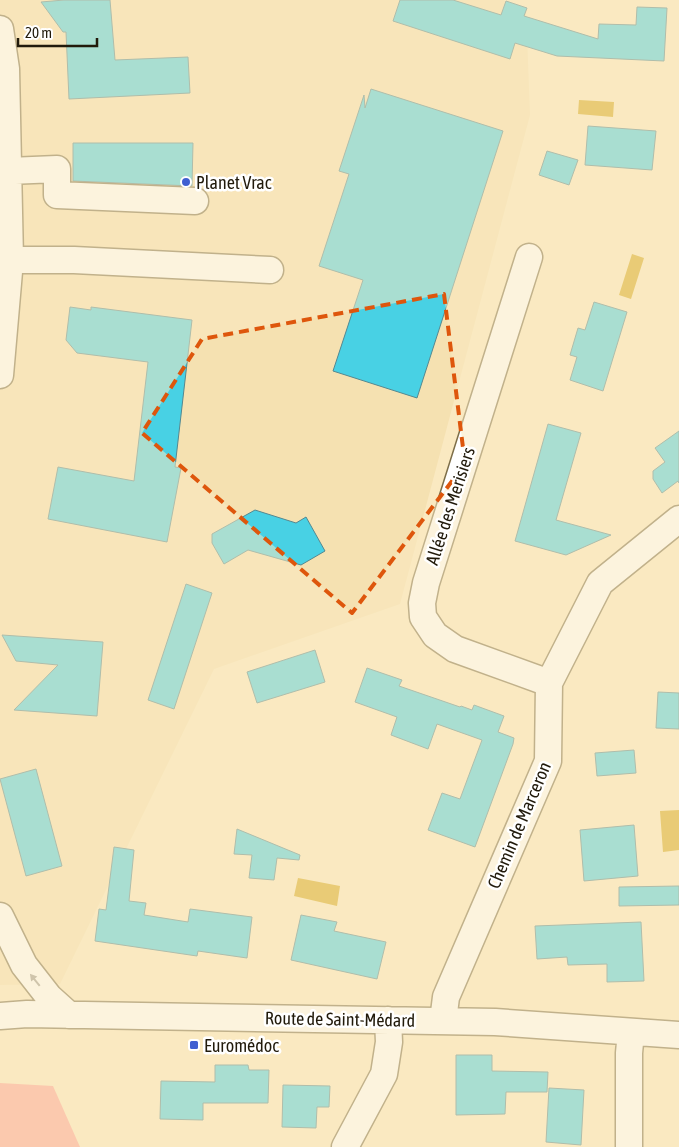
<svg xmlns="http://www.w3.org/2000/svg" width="679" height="1147" viewBox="0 0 679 1147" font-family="'Asap Condensed',sans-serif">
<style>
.built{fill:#f5e1b1}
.green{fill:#fda397}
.water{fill:#d4a71b}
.building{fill:#48d1e4;stroke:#558890}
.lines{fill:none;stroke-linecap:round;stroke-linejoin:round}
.minor-casing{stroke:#7d6e49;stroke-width:29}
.minor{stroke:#fff;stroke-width:26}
.oneway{fill:#9b9891}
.marked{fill:none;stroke:#de560c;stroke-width:4;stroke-dasharray:10 6;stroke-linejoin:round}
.poi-dot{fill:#405fd1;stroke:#fff;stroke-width:2}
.labels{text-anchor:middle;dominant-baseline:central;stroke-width:5;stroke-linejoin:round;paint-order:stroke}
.poi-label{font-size:18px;fill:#211a0b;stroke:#fff;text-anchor:start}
.street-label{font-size:18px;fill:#211a0b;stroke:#fff}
</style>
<rect width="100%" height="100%" fill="#fae9c1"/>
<!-- built -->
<path class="built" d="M0,0H503L526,9L530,115L400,604L214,669L60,984L0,985Z"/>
<!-- green -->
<path class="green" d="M0,1083L53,1086L80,1147H0Z"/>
<!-- water -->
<path class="water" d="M579,100L614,102L613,117L578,114Z
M632,254L644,258L631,299L619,295Z
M679,810V850L663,852L660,811Z
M298,878L340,886L337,906L294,896Z"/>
<!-- building -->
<path class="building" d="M64,0H110L115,60L188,57L190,93L69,99L66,32H63L41,2Z
M400,0H453L501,15L506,1L527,8L524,16L598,39L599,24L636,25L637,7L667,8L664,61L557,56L515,43L510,59L393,21Z
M371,89L503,131L417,398L333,371L363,280L319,266L349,174L339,171L364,95L365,108Z
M588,126L656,131L652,170L585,165Z
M73,143H193L192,186L73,181Z
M547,151L578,160L569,185L539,175Z
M594,302L627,312L603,391L570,380L577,357L570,355L578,328L585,330Z
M70,307L91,310V307L192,320L175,467L181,468L167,542L48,519L58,467L134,481L148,362L77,353L66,340Z
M548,424L581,433L556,520L611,535L566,555L515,541Z
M679,431V483L678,481L662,493L653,479V471L665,462L655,448Z
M255,510L296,523L306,517L325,551L301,565L248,550L224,564L212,543V534Z
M186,584L212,593L174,709L148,700Z
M2,635L103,642L97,716L14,710L58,665L16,661Z
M315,650L325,682L257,703L247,672Z
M367,668L402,680L399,686L460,707L461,706L472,710L474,705L504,716L498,732L514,738L513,744L475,847L428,830L442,793L460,799L482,740L437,724L428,749L391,735L397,717L355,702Z
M658,692L679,693V729L656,728Z
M634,750L636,773L597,776L595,753Z
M36,769L62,866L26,876L0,779Z
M634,825L638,876L584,881L580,830Z
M237,829L300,855L299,860L277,858L274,880L249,878L252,855L234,854Z
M114,847L134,850L129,901L146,903L144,915L188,922L190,909L252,917L247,958L198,951L197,956L95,941L99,909L106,910Z
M679,886V905L619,906V887Z
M301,915L337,922L334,931L386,942L377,979L291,960Z
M641,922L644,981L607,982V964L568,965L567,957L537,959L535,926Z
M456,1055H492V1071L548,1072L547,1092H506L505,1114L456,1115Z
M215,1065H248L249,1070H269L268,1103H203V1120L160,1119L161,1081L215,1082Z
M283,1085L330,1086L329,1107H317L316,1128L282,1127Z
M549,1088L584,1090L581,1145L546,1142Z"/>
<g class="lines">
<!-- minor casing -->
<g class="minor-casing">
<path id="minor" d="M0,29L6,69L10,260L0,375
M9,171L57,169V195L195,201
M529,257L426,583L422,603L423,617L435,635L455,649L549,683
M10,260H74L270,270
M0,916L24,965L49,997L69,1015
M0,1016L27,1014L495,1022L679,1035
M443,1021L446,997L548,761L549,683L600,583L679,519
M345,1147L384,1074L389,1042L388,1020
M629,1147V1053L631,1032"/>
</g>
<!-- minor -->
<use href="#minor" class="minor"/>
</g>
<!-- one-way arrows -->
<defs><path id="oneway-solid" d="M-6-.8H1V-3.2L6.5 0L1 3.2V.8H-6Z" transform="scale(1.25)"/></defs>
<use class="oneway" href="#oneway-solid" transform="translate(35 980) rotate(-129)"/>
<!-- marked area -->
<path d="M0 0H679V1147H0ZM444,294L465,464L352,613L142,433L202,339Z" fill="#fae9c1" fill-opacity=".55" fill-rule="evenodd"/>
<path class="marked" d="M444,294L465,464L352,613L142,433L202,339Z"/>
<!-- markers -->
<g class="poi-dot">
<circle cx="186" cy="182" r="5"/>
<rect x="189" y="1040" width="10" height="10" rx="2.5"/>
</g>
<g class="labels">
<!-- poi labels -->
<g class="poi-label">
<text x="196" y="182">Planet Vrac</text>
<text x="204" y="1045">Euromédoc</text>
</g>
<!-- street labels -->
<g class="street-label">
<text transform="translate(450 506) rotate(-72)">Allée des Merisiers</text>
<text transform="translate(519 825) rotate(-67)">Chemin de Marceron</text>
<text transform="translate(340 1019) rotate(1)">Route de Saint-Médard</text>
</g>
</g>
<!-- scale -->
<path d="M18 38v8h79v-8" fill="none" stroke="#211a0b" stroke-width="2.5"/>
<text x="25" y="38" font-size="15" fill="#211a0b" stroke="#ffffff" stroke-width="4" paint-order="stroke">20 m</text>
</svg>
